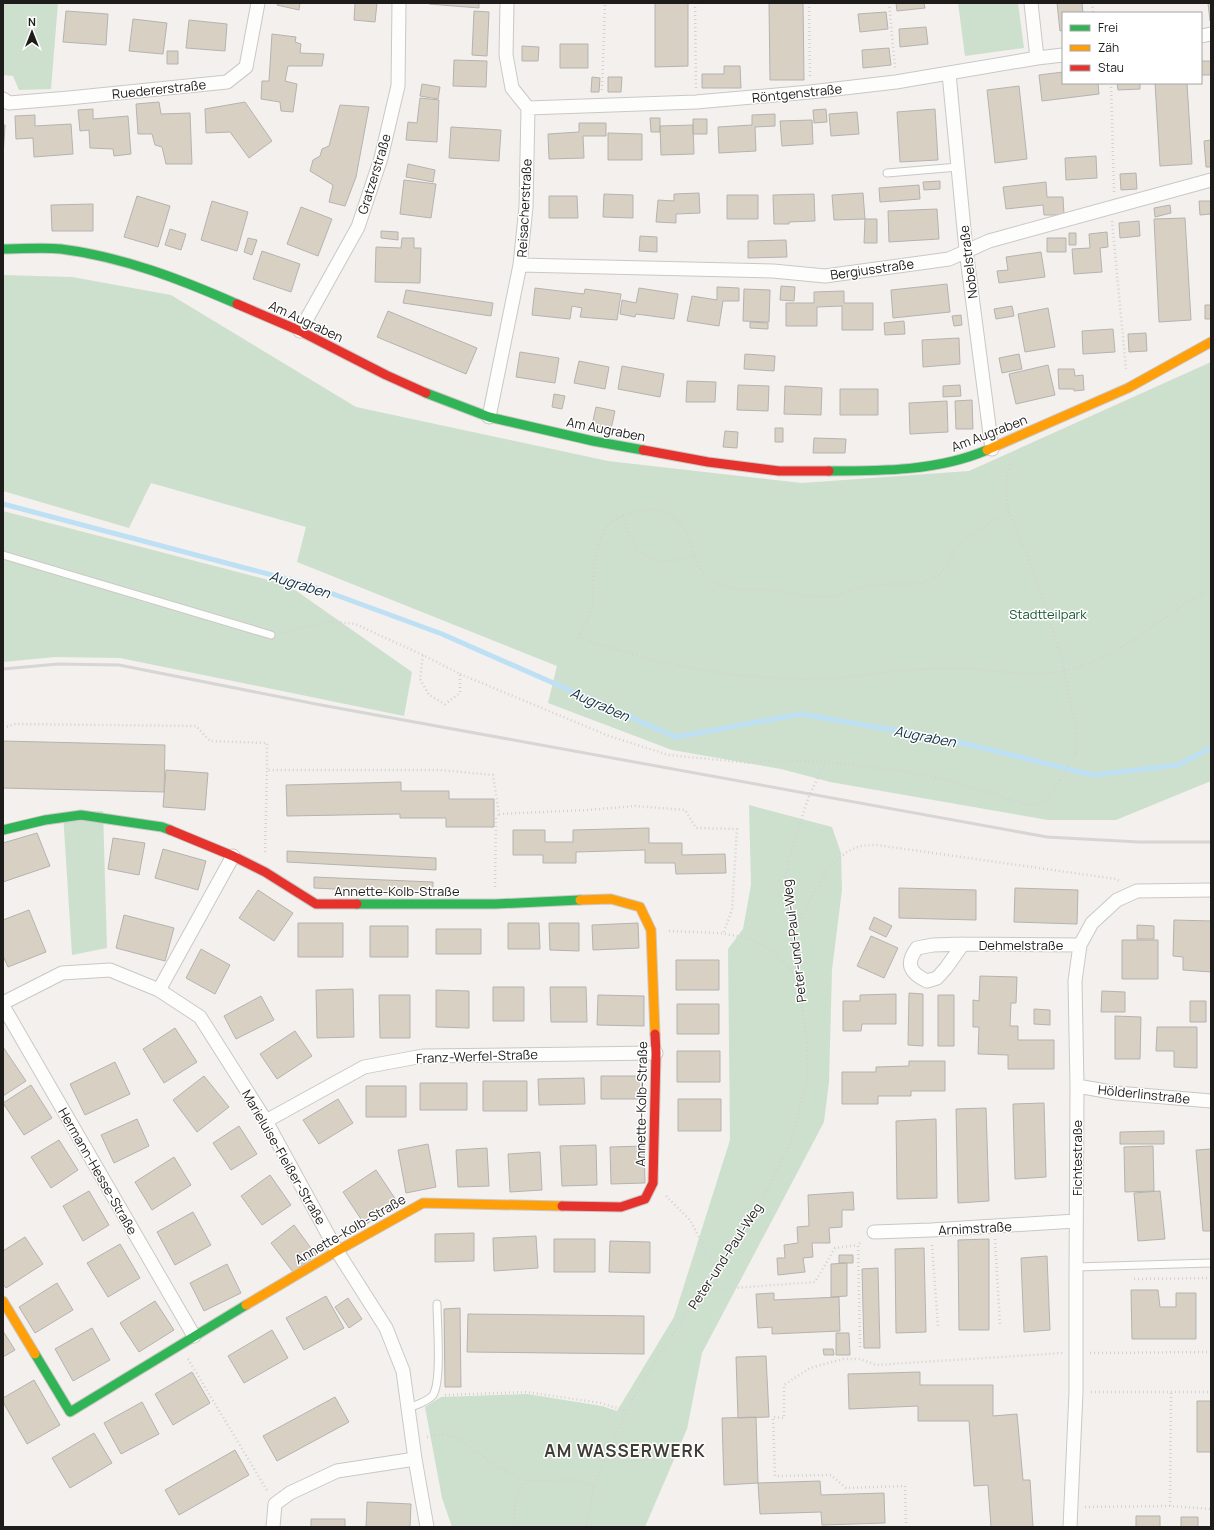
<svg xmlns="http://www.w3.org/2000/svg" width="1214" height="1530" viewBox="0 0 1214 1530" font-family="Manrope,sans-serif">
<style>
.green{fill:#cde0ce}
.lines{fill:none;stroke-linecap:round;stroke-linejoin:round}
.stream{stroke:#bde0f4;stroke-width:5}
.building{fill:#d8d0c3;stroke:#b5b3b0}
.lane-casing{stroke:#cac8c6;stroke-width:9}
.street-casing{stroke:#cac8c6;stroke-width:15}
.fast-casing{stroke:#cac8c6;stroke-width:11}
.slow-casing{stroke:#cac8c6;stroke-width:11}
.jam-casing{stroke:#cac8c6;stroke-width:11}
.path{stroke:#d3d2d1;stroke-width:2.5;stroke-dasharray:1 3;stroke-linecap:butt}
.lane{stroke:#fdfdfc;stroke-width:7}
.street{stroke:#fdfdfc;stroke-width:13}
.fast{stroke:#30b455;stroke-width:9}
.slow{stroke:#ff9f0a;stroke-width:9}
.jam{stroke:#e5322d;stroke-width:9}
.rail{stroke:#d7d6d4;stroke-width:3}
.path-bridge{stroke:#d3d2d1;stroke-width:2.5;stroke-dasharray:1 3;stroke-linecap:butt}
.labels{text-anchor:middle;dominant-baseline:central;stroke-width:3;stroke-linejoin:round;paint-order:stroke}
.street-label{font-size:13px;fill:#1e1c1a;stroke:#fff}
.park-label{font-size:13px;fill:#17552c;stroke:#fff}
.water-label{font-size:14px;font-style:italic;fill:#112f3f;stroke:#fff}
.district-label{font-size:17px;font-weight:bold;letter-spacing:1px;fill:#403d37;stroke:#fff}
</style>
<rect width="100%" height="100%" fill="#f3f0ed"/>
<!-- green -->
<path class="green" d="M3,3H58L51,89L19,90L13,76L3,75Z
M958,3H1018L1024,48L965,56Z
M3,275L72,277L171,295L356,407L608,461L802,483L969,471L1211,362V781L1116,820H1048L830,782L781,769L672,750L548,703L557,666L297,562L306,527L151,483L129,528L3,491Z
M3,511L288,585L412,672L404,716L120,658L55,657L3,662Z
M749,805L832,827L841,853L842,890L832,970L829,1082L824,1122L702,1353L687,1429L645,1527H452L442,1498L425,1407L441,1397L527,1394L602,1406L617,1411L674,1317L730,1140L728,949L743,929L751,885Z
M103,811L107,948L72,955L63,813Z"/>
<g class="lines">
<!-- stream -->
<path class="stream" d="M3,504L306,584L442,634L676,737L801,714L950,740L1093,775L1178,765L1211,748"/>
</g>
<!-- building -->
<path class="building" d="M278,3H300L299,10L277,5Z
M355,3H377L375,22L354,20Z
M429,3H479V8L429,4Z
M655,3H688V66L655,67Z
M769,3H803L804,80H770Z
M896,3H924L925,8L897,11Z
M1057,3H1082L1083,13H1063V30L1060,31Z
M1208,3H1211V21H1210Z
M66,11L108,14L106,45L63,42Z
M474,11L489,12L487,56L472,55Z
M886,12L888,29L860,32L858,14Z
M133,19L167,23L163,54L129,51Z
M189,20L227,24L225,51L186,48Z
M926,27L928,44L900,47L899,29Z
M272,34L296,37L295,42L301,44L300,53L324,54L322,66H288L285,81L297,84L293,112L281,111L280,102L261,99L262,81H269Z
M560,44H588V68H560Z
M522,46L539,47L538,61H522Z
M889,48L891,65L863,68L862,50Z
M167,51H178V64H167Z
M454,60L487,61L486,87L453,86Z
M1201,61H1211V75H1201Z
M724,66H740L741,88H702V74H724Z
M1063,72V83H1098L1099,94L1042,101L1039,75Z
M592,77L600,78L599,92H591Z
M608,77H622L621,92H608Z
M1117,83H1140V89L1118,90Z
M1155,83H1187L1192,164L1160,166Z
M422,84L440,87L438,99L420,96Z
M1019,86L1027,159L995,163L987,90Z
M420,98L439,100L437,142L406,140L408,122L417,123Z
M159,102L161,114L190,113L192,164H166L162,147L155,145L152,134H138L136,104Z
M245,102L272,141L249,158L230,132L206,133L205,109Z
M340,105L369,107L356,177L345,206L329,202L333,185L310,171L313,160L320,156L322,149L329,146Z
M93,109V119L128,116L131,154L114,156L113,149L90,148L89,130L80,131L78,110Z
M826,109L827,122L814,123L813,110Z
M935,109L938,160L900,162L897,112Z
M857,112L859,134L831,136L829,114Z
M775,114V126L755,127L756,151L719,153L718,127L752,125V115Z
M35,115V126L71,124L73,154L34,157L33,138L16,139L15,116Z
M650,118H660V132H651Z
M693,119H707V134H693Z
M812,120L813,144L782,146L780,121Z
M579,123H606V136H583L584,158L549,159L548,134L579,132Z
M3,125H5L3,157Z
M693,125L694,154L661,155L660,126Z
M451,127L501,130L499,161L449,158Z
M608,133L642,134V160H608Z
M1211,140V167H1206L1204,141Z
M1096,156L1097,178L1066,180L1065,158Z
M408,164L435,170L433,182L406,177Z
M1136,173L1137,189L1121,190L1120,174Z
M404,180L436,184L431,218L400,214Z
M940,181V189L924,190L923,182Z
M1046,182L1047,197H1063L1064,215H1044L1043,205L1006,209L1003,187Z
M919,185L920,199L880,202L879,188Z
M699,193L700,213L676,214V223L656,222L658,200L674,201V194Z
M863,193L865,219L834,220L832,195Z
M604,194L633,195V218L603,217Z
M814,194L815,221L789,222V224H774L773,195Z
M727,195H758V219H727Z
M137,196L170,206L158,247L124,237Z
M549,196H577L578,218H549Z
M212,201L248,212L237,251L201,240Z
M1199,201H1211V214L1200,215Z
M93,204V231H52L51,205Z
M1170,205L1171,213L1155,217L1154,208Z
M301,207L332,219L318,256L287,244Z
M937,209L939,239L889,242L888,211Z
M1185,218L1191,320L1159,322L1154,219Z
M865,219H877V243H864Z
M1139,221L1140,236L1120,238L1119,223Z
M170,229L186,234L181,250L165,245Z
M381,231L398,232V240L381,238Z
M1107,232L1108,247L1100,248L1102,272L1074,274L1072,249L1090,248L1089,234Z
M1069,233H1076V245H1069Z
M640,236L657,237V252L639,251Z
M248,238L257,240L252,255L244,252Z
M402,238H414V248H421L420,283L375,282L376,247L401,248Z
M1047,238H1066V252H1047Z
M786,240L787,257L748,258V241Z
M262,251L300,264L291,292L253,279Z
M1041,252L1045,277L999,283L997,271L1008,270L1006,257Z
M947,284L950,312L893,318L891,290Z
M781,286L795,287L794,301L780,300Z
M717,287L739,288V301H723L719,326L687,321L692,296L717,300Z
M535,288L584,294L585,289L621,294L617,320L580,317L582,308L572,306L570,319L532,315Z
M639,288L678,294L674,319L636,314L635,317L620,314L622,300L636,303Z
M744,289L770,290L769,322L743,321Z
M406,290L493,303L491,316L403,303Z
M844,291V303H873V330H842V306L817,307V326H786V303H814V292Z
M1205,305H1211V319H1205Z
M1012,306L1014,316L996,319L994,309Z
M1048,308L1055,347L1025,352L1018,314Z
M388,311L477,348L466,374L377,337Z
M961,315L962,325L954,326L952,316Z
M904,321L905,334L885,335L884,323Z
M750,322L768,323V329L750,328Z
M1113,329L1115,352L1083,354L1082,331Z
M1146,333L1147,351L1129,352L1128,334Z
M959,338L960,364L923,367L922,340Z
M520,352L559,358L555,383L516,377Z
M745,354L775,356L774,371L744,369Z
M1019,354L1022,369L1002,373L999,358Z
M579,361L609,367L605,389L574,383Z
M1048,365L1055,395L1016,404L1009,374Z
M622,366L664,374L660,397L618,389Z
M1058,369H1074L1075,376L1083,375L1084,390L1074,391V389H1059Z
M687,381L716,382L715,402H686Z
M738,385L769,386L768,411L737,410Z
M960,385L961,396L943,397V386Z
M785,386L822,388L821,415L784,414Z
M840,389H878V415H840Z
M554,394L565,396L562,409L552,407Z
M972,400L973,429H956L955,401Z
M947,401L948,432L910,434L909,403Z
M596,407L615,411L611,429L592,425Z
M775,428H783V442H775Z
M725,431L738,432L737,448L723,447Z
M814,438L846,439L845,453H813Z
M3,741L165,745L164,792L3,788Z
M166,770L208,773L205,810L163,807Z
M401,782V791H449V799H494V827H446V818H400V814L287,816L286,785Z
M649,828V843H682V855L725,854L726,873L676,874L675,863H645V850L576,852V863H543V855H513V830H545V842H573V830Z
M37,833L50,866L3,882V843Z
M113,838L145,843L139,875L108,869Z
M163,849L206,861L198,890L155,878Z
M287,851L436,858V870L287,862Z
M314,877L433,882V894L314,888Z
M899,888L976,890V920L899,918Z
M1015,888L1078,890L1077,924L1014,922Z
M258,890L293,913L274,941L239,918Z
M29,910L46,952L8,967L3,956V920Z
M124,915L174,928L165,961L116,948Z
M874,917L892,926L886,937L869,929Z
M1174,920L1211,921V972L1183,970V957L1173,956Z
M298,923H343V957H298Z
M508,923H539L540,949H508Z
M549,923H579V951L550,950Z
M638,923L639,948L593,950L592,925Z
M1137,925L1154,926V939H1137Z
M370,926H408V957H370Z
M436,929H481V954H436Z
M871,936L898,948L884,978L857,966Z
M1122,940H1158V979H1122Z
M201,949L230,965L215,994L186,978Z
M676,960H719V990H676Z
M980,976L1017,977L1016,1003H1011L1010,1026H1018V1040H1054V1069H1008V1055L978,1054L979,1027H973V1000L979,1001Z
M493,987H524V1021H493Z
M550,987H586L587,1022H551Z
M353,989L354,1037L317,1038L316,990Z
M436,990L469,991V1028L436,1027Z
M1102,991L1125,992V1012H1101Z
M909,993L923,994V1046L908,1045Z
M896,994V1024H862L861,1031H843V1001H860V995Z
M379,995H410V1038H380Z
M598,995L644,996V1026L597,1025Z
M938,995H954V1046H938Z
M261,996L274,1020L236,1039L224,1016Z
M1190,1001H1206V1022H1190Z
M677,1004H719V1034H677Z
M1034,1009L1050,1010V1025L1034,1024Z
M1115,1016L1141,1017L1140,1059H1115Z
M1157,1027H1197V1068L1174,1067V1051H1156Z
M175,1028L197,1062L164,1083L143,1049Z
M295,1031L312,1056L277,1079L260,1054Z
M3,1047L26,1081L3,1096Z
M677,1051H720V1082H677Z
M909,1061H945V1091H911V1096H878V1104H842V1072H876V1067L909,1066Z
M115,1062L130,1094L85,1115L70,1084Z
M204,1076L229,1107L197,1132L173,1100Z
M601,1076H643V1099H601Z
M584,1078L585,1104L539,1105L538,1079Z
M483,1081H527V1111H483Z
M420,1083H467V1110H420Z
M31,1085L52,1118L24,1135L3,1103Z
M366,1086H406V1117H366Z
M338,1099L353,1123L319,1144L303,1120Z
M678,1099H721V1131H678Z
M1044,1103L1046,1177L1015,1179L1013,1104Z
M986,1108L989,1201L958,1203L956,1109Z
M137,1119L149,1146L114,1163L101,1135Z
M936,1119L937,1198L897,1199L896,1121Z
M239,1126L257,1154L231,1170L213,1143Z
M1164,1131V1144H1120V1132Z
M59,1140L78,1170L51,1188L31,1157Z
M428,1144L436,1187L406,1193L398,1150Z
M596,1145L597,1185L562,1186L560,1146Z
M644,1146L645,1183L611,1184L610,1147Z
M1153,1146L1154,1191L1125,1192L1124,1147Z
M487,1148L489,1186L458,1187L456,1150Z
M1211,1149V1231H1203L1196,1150Z
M540,1152L542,1190L510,1192L508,1154Z
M174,1157L191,1185L152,1210L135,1182Z
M376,1170L398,1203L365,1225L343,1192Z
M270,1175L291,1205L262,1225L241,1196Z
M89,1191L109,1225L83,1241L63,1206Z
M1160,1191L1165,1239L1138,1241L1134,1193Z
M853,1192L854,1210H842V1227L829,1228L830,1243H812L813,1257L803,1258L805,1272L778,1275L777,1258H785L784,1245L798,1243L797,1227L809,1226L808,1195Z
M193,1212L211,1245L175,1265L157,1232Z
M294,1225L316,1255L293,1272L271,1243Z
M474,1233V1261L435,1262V1234Z
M536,1236L538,1268L494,1271L493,1238Z
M25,1237L43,1264L6,1288L3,1284V1251Z
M554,1239H595V1272H554Z
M989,1239V1330H959L958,1240Z
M610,1241L650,1242V1273L609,1272Z
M120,1244L140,1278L108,1297L87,1263Z
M924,1248L926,1332L896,1333L895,1249Z
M839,1255H853V1263H839Z
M1047,1256L1050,1330L1024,1332L1021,1258Z
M847,1263V1296L831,1297V1264Z
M227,1264L241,1293L204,1311L190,1283Z
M878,1268L880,1348H864L862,1269Z
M57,1283L73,1310L35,1333L19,1307Z
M1131,1290H1158L1160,1307H1176V1293H1196V1339H1132Z
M774,1293V1300L839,1297L840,1331L772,1334V1327L758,1328L756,1294Z
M326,1296L344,1328L304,1350L286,1318Z
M348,1298L362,1319L349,1328L335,1307Z
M155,1301L174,1330L139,1352L120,1323Z
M460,1308L461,1387H445L444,1309Z
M468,1314L644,1316V1354L467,1352Z
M92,1328L110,1360L73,1381L55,1349Z
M272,1330L288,1358L244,1383L228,1356Z
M3,1331L15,1350L3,1357Z
M836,1333H849L850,1355H836Z
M823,1349H833L834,1355H824Z
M766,1356L769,1417L738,1418L736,1357Z
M192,1372L210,1403L173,1425L155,1394Z
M920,1372V1385H993V1416L1017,1414L1023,1480H1030L1033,1527H991L988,1485L974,1486L969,1421H918V1406L849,1409L848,1374Z
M34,1380L60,1425L27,1444L3,1402V1398Z
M335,1397L349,1422L277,1461L263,1436Z
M1197,1401H1211V1452H1197Z
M142,1402L159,1434L121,1454L104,1423Z
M756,1417L758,1483L724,1485L722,1418Z
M94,1433L112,1463L70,1488L52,1458Z
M235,1450L249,1475L179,1515L165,1490Z
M820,1481L821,1495L884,1493L885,1523L822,1525L821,1512L760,1514L758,1483Z
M367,1502L411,1504L410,1527H366Z
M1136,1516H1160V1527H1136Z
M1181,1517H1198V1527H1181Z
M311,1519H345V1527H311Z"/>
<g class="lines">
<!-- lane casing -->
<g class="lane-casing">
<path id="lane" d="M887,173L958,167
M3,555L271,635
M1076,1267L1211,1263
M409,1408C416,1405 429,1401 433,1395C442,1381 437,1323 437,1304"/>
</g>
<!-- street casing -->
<g class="street-casing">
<path id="street" d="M1031,3L1037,58
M1201,36L1211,34
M949,74L966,250L992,449
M3,99L9,103L69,98L227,82L246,67L258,3
M528,108L696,102L810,92L896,82L1037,58L1063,55
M520,265L773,271L825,276L949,259L989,241L1211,180
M300,331L358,227L381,158L398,86L399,3
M489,417L520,265L526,207L528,108L512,88L506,55L507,3
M963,944L946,968L937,978L927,981C910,973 905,964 917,948L933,945L963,944L1080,945
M159,990L233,856
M3,1003L62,973L110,970L159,990L200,1017L266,1121L337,1251L386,1328L403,1371L415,1459L427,1527
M3,1006L194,1336
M1077,1086L1117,1093L1211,1101
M266,1121L364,1067L423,1056L656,1053
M874,1232L931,1230L1076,1221
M273,1527L275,1504L290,1493L337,1471L415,1459
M1070,1527L1076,1392V1280L1077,1086L1075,981L1080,945L1092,923L1117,900L1137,891L1211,890"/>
</g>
<!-- fast casing -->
<g class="fast-casing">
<path id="fast" d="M3,249C22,249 43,247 61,249C123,257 180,279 237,304
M426,393L489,417L593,441L643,450
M829,471C882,471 938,471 987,450
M3,830L45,820L81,815L162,827L170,830
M357,904H495L580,900
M35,1354L70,1412L246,1305"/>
</g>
<!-- slow casing -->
<g class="slow-casing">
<path id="slow" d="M987,450L1128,388L1211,342
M580,900L611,899L640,907L651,930L655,1034
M3,1301L35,1354
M246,1305L337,1251L423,1203L562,1206"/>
</g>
<!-- jam casing -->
<g class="jam-casing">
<path id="jam" d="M237,304L300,331L386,375L426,393
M643,450L708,462L779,471H829
M170,830L233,856L265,872L316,904H357
M562,1206L621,1207L645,1199L653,1183L656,1053L655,1034"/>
</g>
<!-- path -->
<path class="path" d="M695,3L696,88
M809,3L810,78
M889,3L895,68
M1092,3L1093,13
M1111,83L1114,192
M602,90L605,3
M1112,221L1126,369
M1009,512C992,522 973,532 959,546C950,556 947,569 936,577C919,587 895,583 876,585C866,586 856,588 847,591C842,592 837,595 833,596C812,600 793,592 773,590C758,589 742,591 728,588C717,585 705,577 699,567C694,557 693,546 688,536C680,519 663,507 644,510C634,512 622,514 613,521C595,536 593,566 593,588C592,595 594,603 592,609C589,618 583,628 579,637C656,665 737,680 819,679C857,678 894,669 932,669C946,669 960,669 975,669C1000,671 1026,676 1051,673C1064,671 1077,667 1089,663C1135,647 1167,609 1211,590
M623,516C626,526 630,538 636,547C649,565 677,562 695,556
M282,633L332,621L355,624L423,655L460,674V693L445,704L429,695L420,679L423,655
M460,674L609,736L669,755L750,763L776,760L826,762L911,772L955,782L1028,805H1038L1047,799L1054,790L1077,751V734L1064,670L1052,627L1031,565L1009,512L1006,494V478L1012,458
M3,728L15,724L196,726L210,741L267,743V770H440L493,775L499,814L587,810L635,806L685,810L696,828L737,829L732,910L723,934
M822,769L826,762
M265,852L267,770
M495,887L496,818L499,814
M669,931C699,933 733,930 760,944C771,949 786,965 796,973
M793,936C807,908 824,860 855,848C862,845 869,845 877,845L1116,879L1121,882
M666,1196L690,1220L716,1270
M995,1239L1000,1325
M932,1245L938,1326
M1134,1279L1211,1278
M702,1292L734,1288L815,1282L835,1248L858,1245
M860,1347L858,1245L862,1241
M1090,1353L1211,1352
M188,1359L268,1492
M1091,1392H1211
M445,1395L526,1392L601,1403L626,1411
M427,1437L443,1434L459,1439L494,1464L524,1481L574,1480L594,1486
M1170,1506L1171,1392
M1085,1507L1170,1506L1211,1509
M586,1525L592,1527
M514,1527L515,1500L524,1481
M586,1527L594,1486L626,1411L657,1358L755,1214L791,1142L808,1075L806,1033L796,974L785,881L788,861L796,835
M906,1527L905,1486L846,1488L831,1475L775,1476L773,1417L784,1418V1385L810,1368L843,1359H860L876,1365L1063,1353"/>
<!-- lane -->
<use href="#lane" class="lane"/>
<!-- street -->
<use href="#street" class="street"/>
<!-- fast -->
<use href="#fast" class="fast"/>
<!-- slow -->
<use href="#slow" class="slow"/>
<!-- jam -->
<use href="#jam" class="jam"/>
<!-- rail -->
<path class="rail" d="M3,669L58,664L119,665L321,705L1047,837L1139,842H1211"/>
<!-- path-bridge -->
<path class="path-bridge" d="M796,835L809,796L822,769"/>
</g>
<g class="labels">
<!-- street labels -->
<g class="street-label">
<text transform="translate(159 89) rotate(-6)">Ruedererstraße</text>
<text transform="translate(797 93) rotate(-6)">Röntgenstraße</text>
<text transform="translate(374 174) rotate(-73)">Gratzerstraße</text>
<text transform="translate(524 208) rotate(-87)">Reisacherstraße</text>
<text transform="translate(968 262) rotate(-97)">Nobelstraße</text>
<text transform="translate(872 269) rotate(-8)">Bergiusstraße</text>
<text transform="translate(306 321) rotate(25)">Am Augraben</text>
<text transform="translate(606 429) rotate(11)">Am Augraben</text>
<text transform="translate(989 433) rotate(-21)">Am Augraben</text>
<text x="397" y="891">Annette-Kolb-Straße</text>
<text transform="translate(794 941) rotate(-97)">Peter-und-Paul-Weg</text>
<text x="1021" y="945">Dehmelstraße</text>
<text transform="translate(477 1056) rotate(-2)">Franz-Werfel-Straße</text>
<text transform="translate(1144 1094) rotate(6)">Hölderlinstraße</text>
<text transform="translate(641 1104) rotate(-89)">Annette-Kolb-Straße</text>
<text transform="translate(284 1157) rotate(60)">Marieluise-Fleißer-Straße</text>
<text transform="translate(1077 1158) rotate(-90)">Fichtestraße</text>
<text transform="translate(98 1171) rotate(60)">Hermann-Hesse-Straße</text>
<text transform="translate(975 1228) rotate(-3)">Arnimstraße</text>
<text transform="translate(350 1229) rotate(-30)">Annette-Kolb-Straße</text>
<text transform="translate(725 1256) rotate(-57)">Peter-und-Paul-Weg</text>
</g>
<!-- park labels -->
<g class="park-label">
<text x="1048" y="614">Stadtteilpark</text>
</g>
<!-- water labels -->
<g class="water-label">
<text transform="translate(300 584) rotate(17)">Augraben</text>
<text transform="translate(600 704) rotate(24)">Augraben</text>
<text transform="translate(925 736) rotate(11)">Augraben</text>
</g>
<!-- district labels -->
<g class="district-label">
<text x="625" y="1450">AM WASSERWERK</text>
</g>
</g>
<!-- border -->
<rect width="1214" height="1530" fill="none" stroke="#1e1c1a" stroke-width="8"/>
<!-- legend -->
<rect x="1062" y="12" width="140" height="72" fill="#ffffff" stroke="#a5a4a3"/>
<rect x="1070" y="25" width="20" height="6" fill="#30b455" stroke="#a5a4a3"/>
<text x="1098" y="32" font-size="12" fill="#1e1c1a">Frei</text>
<rect x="1070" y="45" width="20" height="6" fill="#ff9f0a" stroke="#a5a4a3"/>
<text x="1098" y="52" font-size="12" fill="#1e1c1a">Zäh</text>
<rect x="1070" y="65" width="20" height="6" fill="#e5322d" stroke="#a5a4a3"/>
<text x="1098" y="72" font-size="12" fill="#1e1c1a">Stau</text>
<!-- north arrow -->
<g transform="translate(32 32)" stroke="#ffffff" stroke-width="3" paint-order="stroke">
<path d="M0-3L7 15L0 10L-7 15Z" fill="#1e1c1a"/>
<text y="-6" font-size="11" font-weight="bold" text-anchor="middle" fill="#1e1c1a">N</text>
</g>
</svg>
